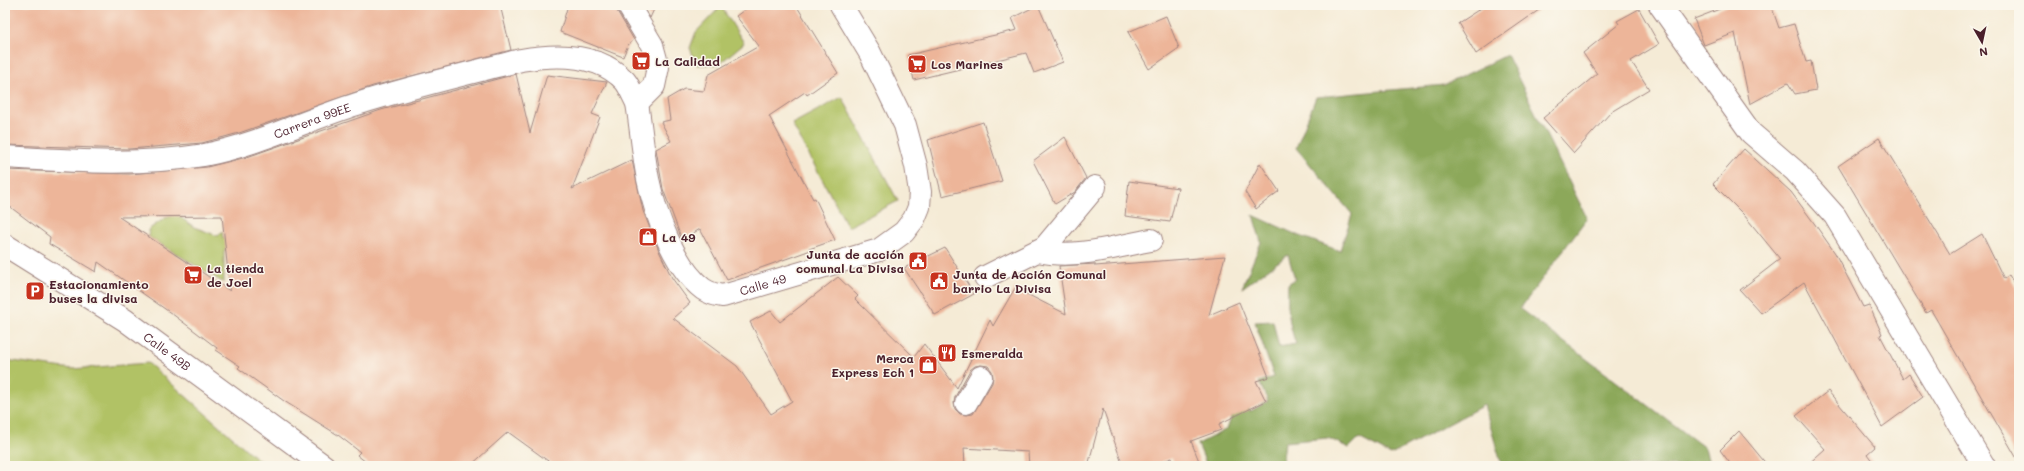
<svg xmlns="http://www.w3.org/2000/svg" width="2024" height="471" viewBox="0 0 2024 471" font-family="Mali,sans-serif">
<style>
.green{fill:#b1c265;stroke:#7e7048}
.forest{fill:#8ca85a;stroke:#6b6442}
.building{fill:#edb599;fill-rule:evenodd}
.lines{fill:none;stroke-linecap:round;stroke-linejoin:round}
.street-casing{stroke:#a08580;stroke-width:24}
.secondary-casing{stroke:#a08580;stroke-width:24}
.street{stroke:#fff;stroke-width:22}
.secondary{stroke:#fff;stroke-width:22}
.labels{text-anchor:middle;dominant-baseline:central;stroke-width:3;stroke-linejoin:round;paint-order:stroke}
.poi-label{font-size:12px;font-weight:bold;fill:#4a1f2b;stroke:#fbf7ec;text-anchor:start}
.street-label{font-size:12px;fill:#4a1f2b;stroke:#fbf7ec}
</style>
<rect width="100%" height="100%" fill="#fbf7ec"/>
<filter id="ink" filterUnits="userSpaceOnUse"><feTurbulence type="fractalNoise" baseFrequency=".025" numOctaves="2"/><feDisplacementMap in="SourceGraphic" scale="8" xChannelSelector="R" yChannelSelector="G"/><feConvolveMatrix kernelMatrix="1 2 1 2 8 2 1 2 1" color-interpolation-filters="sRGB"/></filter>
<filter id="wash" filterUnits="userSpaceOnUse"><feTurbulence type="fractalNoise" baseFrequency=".012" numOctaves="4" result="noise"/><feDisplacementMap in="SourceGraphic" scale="16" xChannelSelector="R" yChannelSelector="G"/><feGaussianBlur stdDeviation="0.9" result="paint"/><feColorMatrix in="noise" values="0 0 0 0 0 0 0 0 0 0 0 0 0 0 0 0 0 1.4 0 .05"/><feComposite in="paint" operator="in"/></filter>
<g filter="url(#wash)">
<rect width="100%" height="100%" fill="#f5ebd6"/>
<!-- green -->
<path class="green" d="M721,6L744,43L719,64L697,65L690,48L696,32Z
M842,97L898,201L848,227L792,124Z
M177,215L194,227L218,236L222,231L223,238H232L231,242L224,251V283L149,237L148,230L165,218Z
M5,360L72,369L148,363L265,466H5Z"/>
<!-- forest -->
<path class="forest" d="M1507,55L1587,218L1520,309L1705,448L1710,466H1502L1484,405L1391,455L1359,438L1349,448L1328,438L1285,442L1282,466H1207L1198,444L1227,429L1233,413L1248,408L1251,411L1268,401L1259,382L1274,377L1255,322L1273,321L1279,347L1296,344C1288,323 1287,305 1288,284L1295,279L1288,255L1242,288L1261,242L1253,215L1295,234L1340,251L1352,214L1296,148L1316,97L1444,85Z"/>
<g id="blocks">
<!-- building -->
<path class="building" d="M5,5H500L511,50L373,86L239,133L202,143L129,149L5,145Z
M568,5H616L617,11L634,40L628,45L623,57L560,32Z
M643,5H656L650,18Z
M751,5H796L838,73L807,95L805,92L769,116L813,199L815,198L835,240L809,249L811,250L727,280L700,229L682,240L663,189L656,149L671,141L661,122L670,120L667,99L684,89L704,91L708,75L759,46L736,16Z
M1038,5L1063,62L1034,73L1026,53L914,80L908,55L1017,30L1012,18Z
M1486,5H1546L1476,54L1458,23Z
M1730,5H1771L1779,28L1794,24L1806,62L1811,61L1816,90L1795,94L1788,83L1750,104L1735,33L1704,45L1694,19Z
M1639,9L1659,44L1631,61L1649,89L1611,112L1574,153L1543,118L1597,74L1583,53L1619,24L1617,21Z
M1166,16L1179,48L1149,69L1128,32Z
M516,74L530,133L547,75L607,82L592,114L600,117L572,189L632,160L643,211L660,253L672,278L690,303L673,318L737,366L771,414L792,401L750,322L771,311L780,322L838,277L858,296L855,299L914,357L924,344L957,388L990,320L993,326L1015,288L1066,314L1059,266L1095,264V266L1225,256L1209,315L1239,302L1269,377L1256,381L1266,401L1219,424L1221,430L1191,441L1201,466H1175L1172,458L1149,466H1123L1103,409L1088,466H1029L1028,452L964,448L965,466H555L508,432L470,466H371L357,455L360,452L338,435L284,401L238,368L240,366L216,350L217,348L175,316L98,262L96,272L49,244L50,237L5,203V170L130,174L207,167L247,157L381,110ZM222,216L230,291L119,217ZM981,365L988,366L992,371L993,377L992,383L973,414L966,415L960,414L955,409L954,403L955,397L970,370L975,366Z
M983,122L1002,181L942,196L928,140Z
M1065,137L1086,178L1075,192L1055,204L1033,161Z
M1879,138L1950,254L1982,234L2004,279L2009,275L2019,292V462L1931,310L1926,313L1838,166Z
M1744,149L1791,192L1814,223L1835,253L1863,307L1869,305L1882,334L1880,335L1903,379L1909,374L1923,397L1882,427L1804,282L1761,313L1740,290L1780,259L1744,215L1713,184Z
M1260,163L1279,191L1256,209L1245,192Z
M1129,181L1178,188L1170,222L1125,216Z
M945,248L974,294L935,315L904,268Z
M1828,391L1875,447L1867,454L1876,466H1806L1825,449L1796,416Z
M1739,431L1768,466H1732L1720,450Z"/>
</g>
</g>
<g filter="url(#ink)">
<use href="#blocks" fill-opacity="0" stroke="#a08580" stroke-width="1"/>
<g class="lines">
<!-- street casing -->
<g class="street-casing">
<path id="street" d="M628,5L652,45L658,67L654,86L637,103
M1660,5L1751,133L1795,171L1835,216L1984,466
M1038,251C1076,259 1113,247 1151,240
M985,277L1045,247L1095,187
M966,403L981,377"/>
</g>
<!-- secondary casing -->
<g class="secondary-casing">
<g id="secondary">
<path id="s1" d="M5,157C72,161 138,166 204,155C257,145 306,120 357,104C410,87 466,74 521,60C555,54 599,53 625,81C630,87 633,96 637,103C641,128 643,154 648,179C655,213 674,267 703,289C709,293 716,295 723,296L879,250L904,232L914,219L919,207L920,192L916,166L905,125L870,53L841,5"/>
<path id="s2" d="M5,245L125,320L324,466"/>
</g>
</g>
<!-- street -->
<use href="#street" class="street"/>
<!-- secondary -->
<use href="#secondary" class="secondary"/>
</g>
</g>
<!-- icons -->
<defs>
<g id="supermarket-square" transform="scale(1)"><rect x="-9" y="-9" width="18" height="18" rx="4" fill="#c8321e" stroke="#fbf7ec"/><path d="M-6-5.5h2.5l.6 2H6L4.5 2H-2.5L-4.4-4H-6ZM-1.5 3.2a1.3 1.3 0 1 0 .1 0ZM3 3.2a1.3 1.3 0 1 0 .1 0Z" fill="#fff"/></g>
<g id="shop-square" transform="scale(1)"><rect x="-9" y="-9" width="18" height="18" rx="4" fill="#c8321e" stroke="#fbf7ec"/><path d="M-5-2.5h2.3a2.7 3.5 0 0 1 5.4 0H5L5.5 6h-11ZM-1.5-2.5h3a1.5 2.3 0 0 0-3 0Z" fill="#fff"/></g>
<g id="civic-square" transform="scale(1)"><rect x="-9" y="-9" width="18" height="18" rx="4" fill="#c8321e" stroke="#fbf7ec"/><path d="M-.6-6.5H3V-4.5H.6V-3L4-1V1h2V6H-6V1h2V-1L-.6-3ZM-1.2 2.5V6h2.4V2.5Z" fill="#fff"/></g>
<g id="parking-square" transform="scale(1)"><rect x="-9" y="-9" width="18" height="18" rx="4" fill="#c8321e" stroke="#fbf7ec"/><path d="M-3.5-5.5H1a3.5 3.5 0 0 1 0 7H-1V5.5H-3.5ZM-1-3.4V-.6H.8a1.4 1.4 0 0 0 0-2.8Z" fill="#fff"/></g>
<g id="restaurant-square" transform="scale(1)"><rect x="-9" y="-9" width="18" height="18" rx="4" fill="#c8321e" stroke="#fbf7ec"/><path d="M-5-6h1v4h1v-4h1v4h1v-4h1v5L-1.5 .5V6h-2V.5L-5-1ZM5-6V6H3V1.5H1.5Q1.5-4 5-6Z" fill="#fff"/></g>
</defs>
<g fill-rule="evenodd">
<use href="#supermarket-square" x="641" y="61"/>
<use href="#supermarket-square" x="917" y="64"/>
<use href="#shop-square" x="648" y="237"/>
<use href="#civic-square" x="918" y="261"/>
<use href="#supermarket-square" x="193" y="275"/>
<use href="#civic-square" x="939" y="281"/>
<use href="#parking-square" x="35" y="291"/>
<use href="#restaurant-square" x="947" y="353"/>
<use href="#shop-square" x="928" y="365"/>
</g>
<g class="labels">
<!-- poi labels -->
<g class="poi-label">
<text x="655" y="61">La Calidad</text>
<text x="931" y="64">Los Marines</text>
<text x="662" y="237">La 49</text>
<text x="904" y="254" text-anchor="end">Junta de acción<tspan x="904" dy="14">comunal La Divisa</tspan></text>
<text x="207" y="268">La tienda<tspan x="207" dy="14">de Joel</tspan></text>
<text x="953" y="274">Junta de Acción Comunal<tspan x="953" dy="14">barrio La Divisa</tspan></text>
<text x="49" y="284">Estacionamiento<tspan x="49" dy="14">buses la divisa</tspan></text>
<text x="961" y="353">Esmeralda</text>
<text x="914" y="358" text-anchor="end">Merca<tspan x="914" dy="14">Express Ech 1</tspan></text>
</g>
<!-- street labels -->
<g class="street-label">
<text stroke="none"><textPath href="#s1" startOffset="313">Carrera 99EE</textPath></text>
<text stroke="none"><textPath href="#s1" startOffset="931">Calle 49</textPath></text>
<text stroke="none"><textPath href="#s2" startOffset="194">Calle 49B</textPath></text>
</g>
</g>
<!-- margin -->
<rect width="2024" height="471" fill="none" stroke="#fbf7ec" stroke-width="20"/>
<!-- north arrow -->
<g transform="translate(1982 42) rotate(171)" stroke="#fbf7ec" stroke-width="3" paint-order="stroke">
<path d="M0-3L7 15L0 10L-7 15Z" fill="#4a1f2b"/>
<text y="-6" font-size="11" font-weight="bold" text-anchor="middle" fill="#4a1f2b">N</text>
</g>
</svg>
